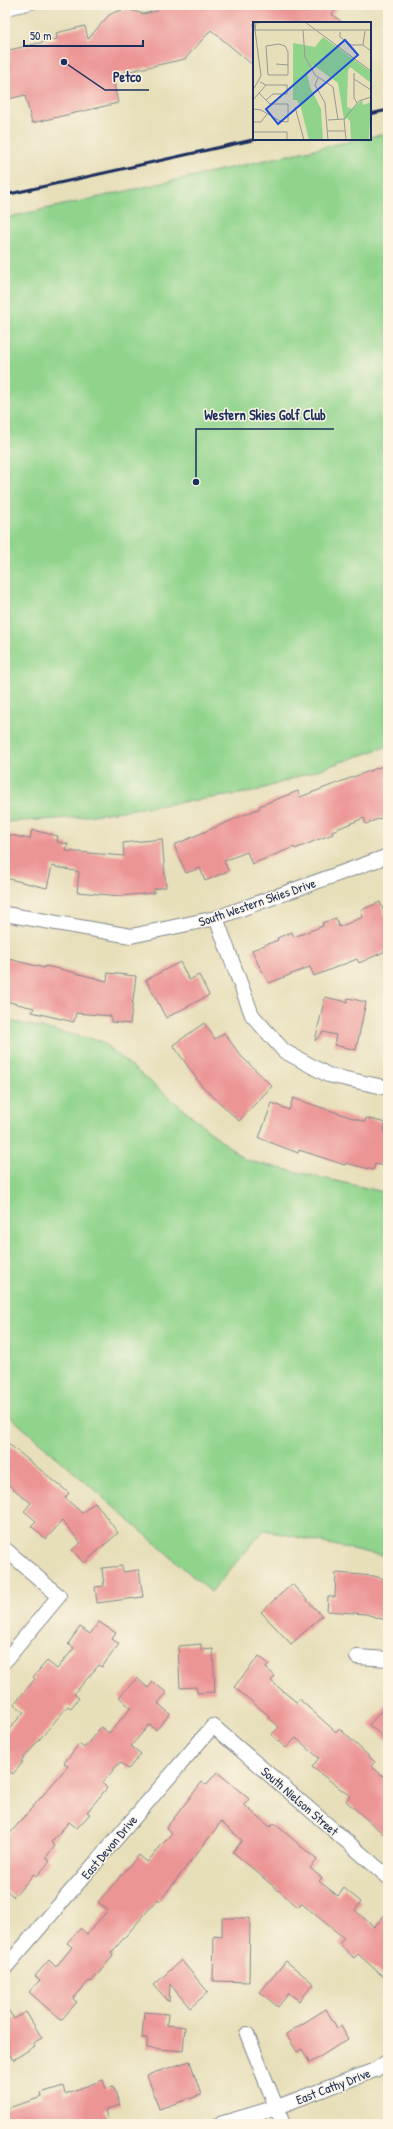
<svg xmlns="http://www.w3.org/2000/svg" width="393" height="2129" viewBox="0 0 393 2129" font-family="'Patrick Hand',sans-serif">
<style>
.green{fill:#90d48c;stroke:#568275}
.building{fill:#ec9595}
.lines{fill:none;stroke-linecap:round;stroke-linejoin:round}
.lane-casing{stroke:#81878c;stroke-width:9}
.street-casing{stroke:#81878c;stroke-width:16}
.lane{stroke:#fff;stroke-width:7}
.street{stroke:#fff;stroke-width:14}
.rail{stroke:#1b2f5e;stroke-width:3}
.labels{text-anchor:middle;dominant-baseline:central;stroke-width:3;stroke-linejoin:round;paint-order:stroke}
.street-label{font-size:13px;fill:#1b2f5e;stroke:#fcf5e5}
.inset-road{fill:none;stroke:#959995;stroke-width:1}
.view{fill:#1d4ed8;fill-opacity:0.15;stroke:#1d4ed8;stroke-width:2}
.inset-edge{fill:none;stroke:#1b2f5e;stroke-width:2}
.leader{fill:none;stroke:#1b2f5e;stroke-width:1.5}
.callout-dot{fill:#1b2f5e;stroke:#fcf5e5;stroke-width:1.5}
.callout-label{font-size:14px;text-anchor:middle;font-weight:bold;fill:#1b2f5e;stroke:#fcf5e5;stroke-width:3;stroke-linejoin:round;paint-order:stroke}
</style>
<rect width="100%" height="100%" fill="#fcf5e5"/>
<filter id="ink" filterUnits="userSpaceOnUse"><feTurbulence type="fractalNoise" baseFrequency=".025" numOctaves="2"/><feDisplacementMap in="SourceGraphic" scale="8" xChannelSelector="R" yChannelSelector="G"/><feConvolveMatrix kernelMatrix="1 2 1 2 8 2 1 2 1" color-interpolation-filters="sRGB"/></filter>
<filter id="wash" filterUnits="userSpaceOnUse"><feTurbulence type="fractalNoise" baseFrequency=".012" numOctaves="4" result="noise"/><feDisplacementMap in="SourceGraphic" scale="16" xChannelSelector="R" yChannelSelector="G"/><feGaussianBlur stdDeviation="0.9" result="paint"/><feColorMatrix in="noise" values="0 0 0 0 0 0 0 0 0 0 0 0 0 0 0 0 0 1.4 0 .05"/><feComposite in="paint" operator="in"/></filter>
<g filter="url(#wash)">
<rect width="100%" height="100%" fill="#e7dfba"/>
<!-- green -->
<path class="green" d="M388,133V746L253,792L72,818L5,822V218L360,139H370V137Z
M5,1020L101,1041L245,1160L388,1193V1557L264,1530L211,1592L5,1412Z"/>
<g id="blocks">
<!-- building -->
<path class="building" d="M161,5H340L332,14L343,23H254V66L211,30L185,59L112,75L118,103L32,123L25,95L5,100V51L57,39L56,33L85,26L88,39L109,15L115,12L127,9L143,14L157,11Z
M388,764V815L366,824L364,818L332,831L333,834L317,840L295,849L294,847L252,864L247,852L224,861L228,871L205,881L200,868L186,873L174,845L260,808L259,806L298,791L300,797Z
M32,830L58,836L57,842L68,844L66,851L124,856L123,843L162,839L166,887L154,889V893L120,896L77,892L79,872L52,866L47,888L5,878V834L30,839Z
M380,902L388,922V950L359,963L357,959L314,976L310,967L269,983L258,964L252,950L278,940L277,938L292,932L294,937L323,926L322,923L336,918L339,927L363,917L361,910Z
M5,958L44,968L45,966L60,969L107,981L108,973L136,976L130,1024L111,1022V1016L76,1013L74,1022L32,1012L34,1008L5,1001Z
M180,962L189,980L199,975L209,995L166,1018L146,980Z
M325,997L347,1002L348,998L366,1002L356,1050L334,1045L336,1035L323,1032L315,1041Z
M204,1023L215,1039L224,1033L241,1056L272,1086L239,1121L201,1085L173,1045Z
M293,1098L365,1122L366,1118L386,1123L384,1132L388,1133V1167L375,1164L373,1170L346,1163L345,1165L299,1150L298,1153L259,1138L272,1103L289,1110Z
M5,1441L69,1493L65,1498L82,1513L95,1502L118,1533L84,1563L72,1550L81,1543L62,1521L46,1539L31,1526L36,1521L24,1511L31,1503L5,1482Z
M122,1566L123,1572L139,1570L143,1597L97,1603L95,1587L104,1586L102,1568Z
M336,1573L374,1576L388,1580V1621L366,1614L327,1611L328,1597H335Z
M292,1584L322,1616L291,1644L261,1612Z
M99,1622L116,1633L112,1639L119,1644L102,1667L99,1665L74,1694L79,1698L71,1708L68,1706L21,1761L23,1762L13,1774L5,1768V1734L24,1712L14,1704L35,1679L33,1677L47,1661L57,1669L74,1648L68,1644L80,1627L90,1634Z
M201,1644V1650L213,1649L215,1692L197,1693L196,1687L180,1688L178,1646Z
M259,1656L269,1664L266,1668L275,1676L271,1681L296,1702L299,1699L336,1732L339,1728L375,1762L371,1766L388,1780V1838L346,1801L350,1796L312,1767L319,1758L296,1738L286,1748L271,1735L279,1727L268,1717L269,1716L234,1687Z
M137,1678L148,1688L153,1682L167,1693L158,1703L170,1714L156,1730L149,1725L131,1746L141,1754L128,1769L120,1762L102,1783L107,1788L87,1812L90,1814L77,1828L69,1822L51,1842L55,1846L46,1857L50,1861L37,1876L34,1874L14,1897L5,1889V1839L68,1766L64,1763L79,1744L84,1748L101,1727L109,1733L131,1708L119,1697Z
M388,1703V1741L369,1725Z
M217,1772L249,1799L244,1805L270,1827L274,1823L317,1860L310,1868L322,1878L319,1881L338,1896L344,1888L361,1902L355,1910L374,1927L388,1911V1981L358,1954L354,1958L339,1944L344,1938L301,1903L298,1907L233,1852L242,1840L221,1822L160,1901L158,1899L111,1953L113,1956L91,1982L89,1981L73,1999L77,2002L61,2020L29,1992L40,1980L35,1976L49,1960L56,1967L72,1947L67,1943L80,1928L87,1934L108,1910L98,1902L139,1855L147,1862L172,1833L166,1828L202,1782L206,1785Z
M222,1918H250L249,1982L213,1981L214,1936L222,1937Z
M181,1960L208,1992L190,2008L170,1984L169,2002L154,1985Z
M286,1961L314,1984L299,2001L289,1993L278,2007L260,1992Z
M5,2005L14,2019L26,2012L42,2038L33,2043L35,2046L13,2060L5,2047Z
M326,2009L337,2028L341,2026L348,2039L310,2063L302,2049L297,2052L286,2034Z
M144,2012L168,2014L167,2025L185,2027L183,2051L147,2048V2038H142Z
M190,2061L201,2095L159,2109L147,2075Z
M103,2080L106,2089L113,2086L120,2105L105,2110L109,2124H5V2109L42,2097L41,2093L63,2086L65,2094Z"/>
</g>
</g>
<g filter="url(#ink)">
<use href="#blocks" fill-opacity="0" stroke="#81878c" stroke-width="1"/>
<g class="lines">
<!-- lane casing -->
<g class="lane-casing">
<path id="lane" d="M5,12L34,5"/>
</g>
<!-- street casing -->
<g class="street-casing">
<path id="street" d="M5,914L131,936L216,918L388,856
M216,918L252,1015L284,1051L328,1075L388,1088
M5,1549L59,1596L5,1661
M357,1657L388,1659
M5,1968L213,1726L388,1877
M247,2034L283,2124
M220,2124L277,2107L375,2070L388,2061"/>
</g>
<!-- lane -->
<use href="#lane" class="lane"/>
<!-- street -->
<use href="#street" class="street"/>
<!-- rail -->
<path class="rail" d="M370,114L388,110
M5,195L257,139"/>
</g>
</g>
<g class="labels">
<!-- street labels -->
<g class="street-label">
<text transform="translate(257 902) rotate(-19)">South Western Skies Drive</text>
<text transform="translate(300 1801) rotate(41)">South Nielson Street</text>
<text transform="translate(109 1847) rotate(-50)">East Devon Drive</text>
<text transform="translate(333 2086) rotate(-21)">East Cathy Drive</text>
</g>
</g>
<!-- overview -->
<g transform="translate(253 22)">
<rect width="118" height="118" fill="#e7dfba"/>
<path d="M70,15L118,50V61L97,45L95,48L94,85L99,87L109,78L110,83L118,80L116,118H98L97,99L94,96L91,98L85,61L60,43L54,51L57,65L68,87L70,118H56L48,86L44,78H40V21L62,25Z" fill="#90d48c"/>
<path class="inset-road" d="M52,0L118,49M0,1L22,0M1,1L2,8L3,1M0,8H118M50,8L52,35L62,53L80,65L85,98M112,9L110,23L118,29M87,10V15L98,23H110M13,24L15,53H35V30L32,24M13,24L26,22L32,24M23,42L35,43M101,51V76L104,81M65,56L62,63L72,81L75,118M101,57L118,68M7,60L13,63H34V72H20L13,78M0,68L8,54L2,8M0,78L13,63M42,85L51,118M0,87L8,88L27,99L35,100V82H17L6,71M91,97L93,118M75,98L91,97L106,79L118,75M0,100H8L14,92M75,109H92M0,110H34V118"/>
<path class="view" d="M92,18L105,33L25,102L13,87Z"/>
<rect width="118" height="118" class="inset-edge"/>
</g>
<!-- callouts -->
<path class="leader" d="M64 62L105 90H149M196 482L196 429H334"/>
<g class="callout-dot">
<circle cx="64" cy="62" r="4"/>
<circle cx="196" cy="482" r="4"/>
</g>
<g class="callout-label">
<text x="127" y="82">Petco</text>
<text x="265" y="420">Western Skies Golf Club</text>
</g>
<!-- margin -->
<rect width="393" height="2129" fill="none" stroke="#fcf5e5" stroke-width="20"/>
<!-- scale -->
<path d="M24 40v6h119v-6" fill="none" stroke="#1b2f5e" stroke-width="2"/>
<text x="30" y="40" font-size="12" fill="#1b2f5e" stroke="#fcf5e5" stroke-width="3" paint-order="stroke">50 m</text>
</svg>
